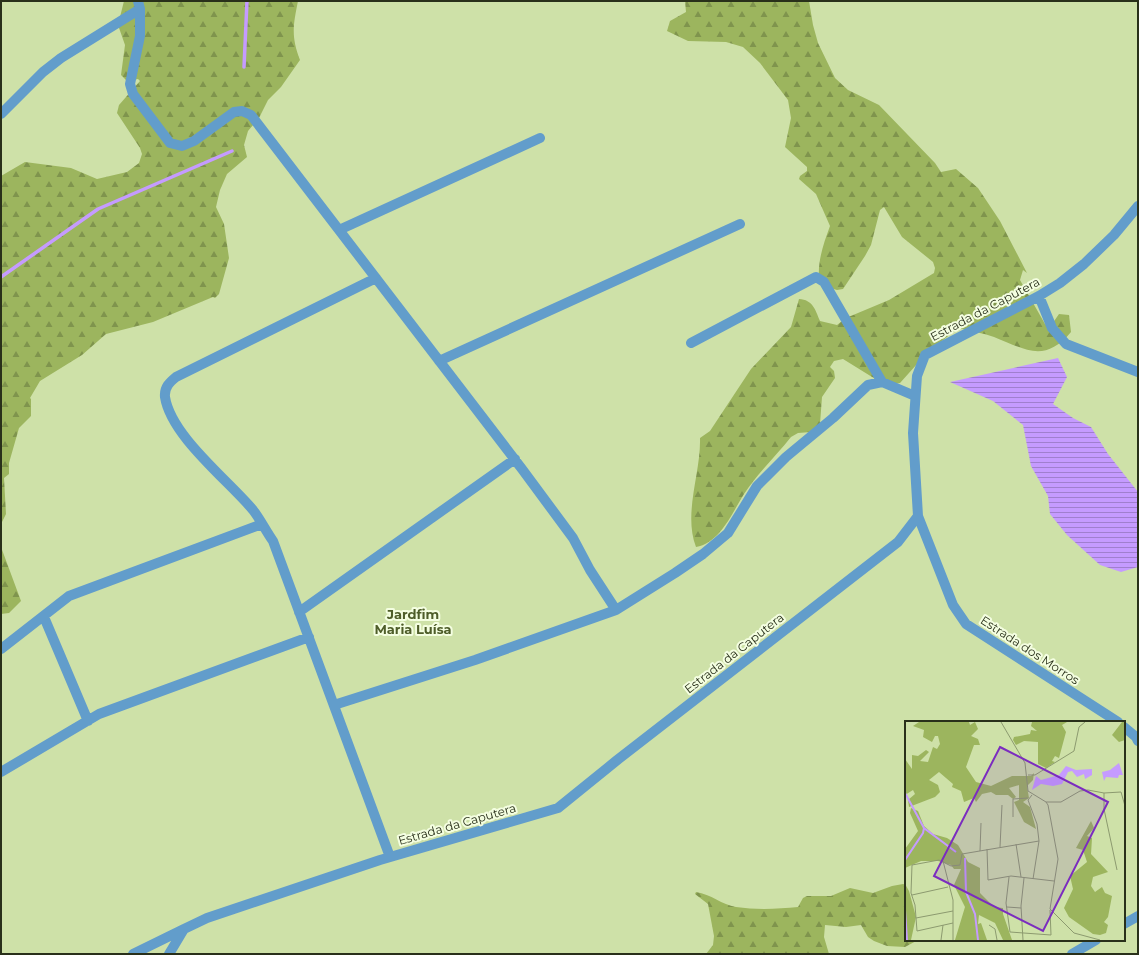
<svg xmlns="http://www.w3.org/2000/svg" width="1139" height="955" viewBox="0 0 1139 955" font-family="Montserrat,sans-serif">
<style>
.forest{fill:url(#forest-firs)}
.water{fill:url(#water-rules)}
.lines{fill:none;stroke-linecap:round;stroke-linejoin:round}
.stream{stroke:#c59bff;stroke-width:3.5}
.minor{stroke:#629dcb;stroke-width:10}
.labels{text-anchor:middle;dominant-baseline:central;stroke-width:4;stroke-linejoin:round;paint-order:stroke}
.street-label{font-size:12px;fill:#29301a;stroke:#f4fee1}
.neighbourhood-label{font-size:13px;font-weight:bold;fill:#4e5d29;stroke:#f4fee1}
.inset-river{fill:none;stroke:#c59bff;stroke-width:2}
.inset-road{fill:none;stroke:#8c9a6f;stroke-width:1}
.view{fill:#7b2cbf;fill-opacity:0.15;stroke:#7b2cbf;stroke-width:2}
.inset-edge{fill:none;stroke:#29301a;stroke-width:2}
</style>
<defs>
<pattern id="forest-firs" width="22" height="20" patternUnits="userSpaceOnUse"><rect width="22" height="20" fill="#9cb55e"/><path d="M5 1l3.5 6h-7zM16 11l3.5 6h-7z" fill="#7f944d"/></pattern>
<pattern id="water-rules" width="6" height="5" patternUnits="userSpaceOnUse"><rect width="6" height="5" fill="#c59bff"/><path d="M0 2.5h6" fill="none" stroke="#a07fce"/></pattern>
</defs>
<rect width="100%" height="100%" fill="#cee1a8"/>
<!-- forest -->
<path class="forest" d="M124,1H298C293,26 291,36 300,60L281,87L268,100L259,118L248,131L244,145L247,157L227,174L220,190L216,207L224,224L229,258L219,294L215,298L213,297L153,322L106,334L82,355L40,381L30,398L31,399V416L19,428L9,463V474L4,478L6,514L1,524V176L25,162L71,168L97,179L127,172L139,163L142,154L140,148L117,113L119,105L140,81L138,79L127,81L121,75L125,45L118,25Z
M685,1H809L813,25L818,43L835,78L848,90L879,105L935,163L941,172L956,169L978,188L1000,221L1027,273L1023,270L1020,280L1045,324L1050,327L1059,314L1069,315L1071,332C1045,363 1026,350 994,337C983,333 970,331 958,328L926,354L900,383L885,385L843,359L834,361L830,367L834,371L835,378L822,397L820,424L811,432L798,433L791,437C776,456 757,474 744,494C732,513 720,543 696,547C683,513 701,473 700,438L710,431L751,369L791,327L799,299C813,300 815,309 820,321L837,325L846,318L889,300L934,273L935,268L933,262L902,237L884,207L880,210L871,245L865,256L843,289L837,290L820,285C816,265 823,245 830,226L816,194L799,179L800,176L807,171V167L785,147L791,118L788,100L760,63L743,47L726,42L688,41L667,31L670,21L686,12Z
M1,547L21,601L9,613L1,614Z
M903,884L906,885V940H918L905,947L887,946L874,941L868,937L861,925L846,927L825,925L824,937L829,954H706L713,945L714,936L708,904L695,894L696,892C711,894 722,905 736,907C756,910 778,909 798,907L803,898L807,896H831L850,888L873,893L892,886Z"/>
<!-- water -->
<path class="water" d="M1058,358L1067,377L1053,404L1073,418L1091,427L1108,454L1138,492V567L1121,572L1100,565L1067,535L1050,514L1048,496L1031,466L1023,425L993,401L950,382Z"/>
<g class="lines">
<!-- stream -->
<path class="stream" d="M244,67L247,1
M1,277L98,209L232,151"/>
<!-- minor -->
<path class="minor" d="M138,1L140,9V36L130,84L133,94L170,143L182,146L194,141L234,112L242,111L251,115L522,469L573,538L590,570L616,610
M1,114L43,72L61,58L140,9
M339,230L540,138
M376,278L176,377C170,382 164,387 165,397C171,436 228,480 253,510C260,519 266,531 273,541L390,857
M1039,296L1052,328L1066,344L1138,372
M691,343L816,277L824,282L882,382
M439,361L740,224
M918,516L953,605L966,624L1118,722
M299,612L515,459
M44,617L88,721
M1,649L69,596L262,524
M334,705L475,660L616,610L675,573L703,554L728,533L757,486L786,457L833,418L868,385L882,382L915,396
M1124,727L1136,737L1138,741
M1,772L99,714L309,637
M1124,924L1138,916
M133,954L184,929
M169,954L184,929L207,918L380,860L558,808L616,761L898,542L918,516L913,433L917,376L925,355L1039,296L1060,283L1084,264L1114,235L1138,206
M1072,954L1096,940"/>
</g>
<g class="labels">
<!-- street labels -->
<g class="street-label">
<text transform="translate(985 309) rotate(-28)">Estrada da Caputera</text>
<text transform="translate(1030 650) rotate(33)">Estrada dos Morros</text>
<text transform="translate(734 653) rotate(-38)">Estrada da Caputera</text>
<text transform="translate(457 824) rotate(-16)">Estrada da Caputera</text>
</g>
<!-- neighbourhood labels -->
<g class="neighbourhood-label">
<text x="413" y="614">Jardfim<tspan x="413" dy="15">Maria Luísa</tspan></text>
</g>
</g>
<!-- overview -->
<g transform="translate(905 721)">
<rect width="220" height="220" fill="#cee1a8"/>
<path d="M14,1H64L65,4L70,1L73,8L66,15L73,18L75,24H69L61,46L71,61L86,65L107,55H126L129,52L128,59L122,65L124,77L118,81L125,86L131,108L119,101L109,81L114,79V64L104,67L111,76L108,78L103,74H91L86,71L77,73L71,81L69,77L59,81L56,70L47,66L48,63L34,51L24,59L33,64L35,71L30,76L4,86L3,79L10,73L8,69L0,74V38L7,48V34L13,35L21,29L24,31L15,40L23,41L28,26L32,28L35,23L33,15H30L27,21L18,16L19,9L8,5ZM127,1H162L157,4L161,11L154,37L150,35L147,40L150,41L141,47L133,43V21L119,20L111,24L108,19L109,16L125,13L126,9L132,10L126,5ZM217,1H220V19L214,21L207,14ZM6,87L13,90L19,105L28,113L42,117L53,124L63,141L75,147V172L89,186L98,187V193L107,219H98L90,202L74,194L73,203L76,202L82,219H50L60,186L49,164L56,148H49L46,144L33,140H16L0,147V128L13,110L5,92ZM186,100L189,107L182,115L187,117L186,133L203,151L188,156L186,165L190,171L197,166L200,172L207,175L203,196L199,201L203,204L201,212L195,214L188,213L164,196L159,187L168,168L165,155L182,141L178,129L171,127ZM0,163L4,170L11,196L6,219H12H0Z" fill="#9cb55e"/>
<path d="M214,42L218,54H214L213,57L201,56L199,60L197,51L205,49ZM161,45L171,49L187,48V54L180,58L179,53L172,56L167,50L163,51L157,63L148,65L136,63L127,69L131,55L136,59L154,54Z" fill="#c59bff"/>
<path class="inset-river" d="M0,72L19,107L51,131M60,137L61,171L70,193L73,219M0,139L18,112L19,107M0,189L2,219"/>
<path class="inset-road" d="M96,1L120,42L123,70L141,81L143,84L153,138L145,188L169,212L195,219M123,54H130L169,30L174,6L180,1M199,72V88L212,149M127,74L123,79L132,103L134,120L128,158M141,81H156L175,70L183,69L199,72L216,71L220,85M108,96V78L123,77M111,123L116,156M95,126L97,84M82,128L83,159L106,155L149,160M75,130L76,102M38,140L48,179V219M104,156L101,182L105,211L146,214L145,189M7,174L43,166M102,186L116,187M11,197L48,190M48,202L12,210L10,184L6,172L7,144L34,139L46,145L55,144L57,133L134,120M84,204L90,208L92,219M36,219L38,204M118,219L116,185L119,157"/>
<path class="view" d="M95,26L203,81L138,210L29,155Z"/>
<rect width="220" height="220" class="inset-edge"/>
</g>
<!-- border -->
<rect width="1139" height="955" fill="none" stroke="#29301a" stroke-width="4"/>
</svg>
